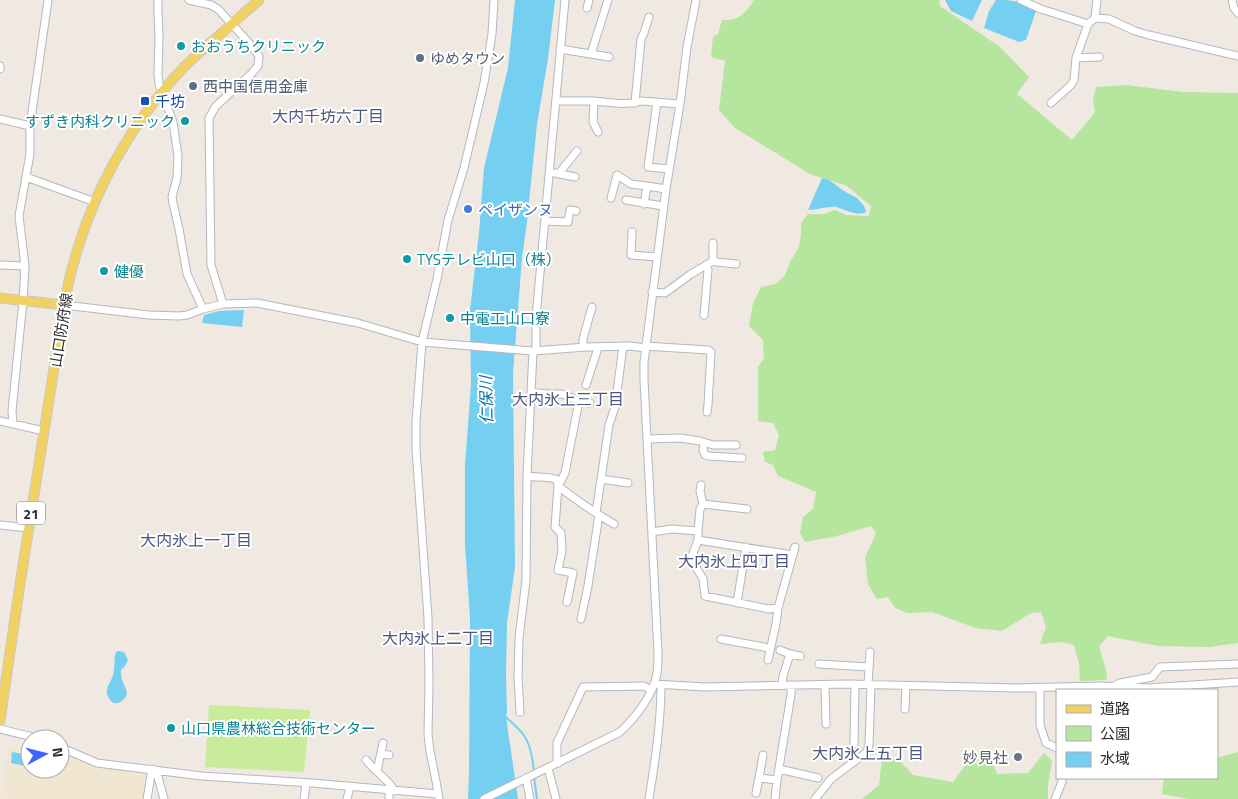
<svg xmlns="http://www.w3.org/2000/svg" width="1238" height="799" viewBox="0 0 1238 799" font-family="'Titillium Web','Noto Sans JP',sans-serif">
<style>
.education{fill:#f0e6d1}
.green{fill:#b6e59e}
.pitch{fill:#c9ec9a}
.water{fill:#75cff0}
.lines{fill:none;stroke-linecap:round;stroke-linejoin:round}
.stream{stroke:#75cff0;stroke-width:2}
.minor-casing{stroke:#b4b7c1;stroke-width:9}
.major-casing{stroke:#c9c9c9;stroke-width:11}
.minor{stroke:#fff;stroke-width:7}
.major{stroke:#f2d163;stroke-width:9}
.culture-dot{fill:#0f9aa8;stroke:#fff;stroke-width:2}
.service-dot{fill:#5c6f8a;stroke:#fff;stroke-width:2}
.transit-dot{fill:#1a4fb4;stroke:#fff;stroke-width:2}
.shop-dot{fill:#3f7fe0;stroke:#fff;stroke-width:2}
.worship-dot{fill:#6b7280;stroke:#fff;stroke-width:2}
.labels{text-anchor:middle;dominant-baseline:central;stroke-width:4;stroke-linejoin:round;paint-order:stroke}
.shield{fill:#fff;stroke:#6d6d6d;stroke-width:1}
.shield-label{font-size:14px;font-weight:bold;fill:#2e2e2e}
.culture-label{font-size:15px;fill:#0d838f;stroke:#fff;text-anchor:start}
.service-label{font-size:15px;fill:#4e5e75;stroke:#fff;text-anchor:start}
.transit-label{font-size:15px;fill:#164399;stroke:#fff;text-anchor:start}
.shop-label{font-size:15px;fill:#366cbe;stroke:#fff;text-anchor:start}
.street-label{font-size:15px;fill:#2e2e2e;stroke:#fff}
.worship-label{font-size:15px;fill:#5b616d;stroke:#fff;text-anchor:end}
.neighbourhood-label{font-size:16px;fill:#4d5680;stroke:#fff}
.water-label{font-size:16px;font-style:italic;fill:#0d6fa3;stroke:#fff}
</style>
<rect width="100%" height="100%" fill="#efe9e1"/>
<!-- education -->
<path class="education" d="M9,746L30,748V769H60V753L97,767L150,773L145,799H0Z"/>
<!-- green -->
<path class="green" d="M754,0H939L940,6L1000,47L1029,77L1017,94L1072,140L1095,112L1093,99L1096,87L1127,85L1183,92L1238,93V643L1209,647L1158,646L1108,636L1099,646L1106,670L1107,680L1080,681L1079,664L1074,645L1061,642L1040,644L1046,627L1041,612L1031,613L1002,631L976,628L932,612L907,613L895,608L888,597L877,599L868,584L865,558L876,533L871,526L837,536L805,542L800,533L803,517L813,509L816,492L778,476L773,465L765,462L763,452L775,450L779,435L773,423L758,421V367L764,358L763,340L749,326L753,303L761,287L776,284L785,275L790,262L798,249L801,236V223L808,214H824L835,210L846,215L869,216L871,206L847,186L810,174L735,128L719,110L725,61L711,57L713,37L718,34L722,20C739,21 745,14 754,0Z
M1238,752V799H1188L1162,794L1164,778H1217V758Z
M1044,753L1052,761L1048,786V799H862L879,785L882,759L897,758L913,775L953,782L970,759L990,757L997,774L1028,773Z"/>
<!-- pitch -->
<path class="pitch" d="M209,705L310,710L304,772L205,767Z"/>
<!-- water -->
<path class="water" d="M515,0H555L548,59L537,124L527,222L522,258L513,373L515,567L507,623L506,674L507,712L506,717L518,799H468L469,775L470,618L465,545V465L471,384L470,310L479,233L484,168L508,68Z
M945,0H982L972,21L951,11Z
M996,0C1013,0 1022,1 1036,11L1026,40L1019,42L984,28L989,11Z
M822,178L829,180L844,191L857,198L864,206L866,212C857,217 845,209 836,207C831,206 815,210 808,210Z
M244,310L242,327L202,323L204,315L219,311Z
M119,651L124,652L128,660L125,666L121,670C120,682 126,684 127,694C124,702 114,708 109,698C103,689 111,683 113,675C115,669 114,661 115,655L116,652Z
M12,752L30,755V767L11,763Z"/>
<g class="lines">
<!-- stream -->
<path class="stream" d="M505,718L506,717C511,722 518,728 523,734C530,743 533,760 534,772
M534,777L537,799"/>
<!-- minor casing -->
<g class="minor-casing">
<path id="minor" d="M158,0V12L159,36L158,75L159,84L173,122L178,156L177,178L172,197L173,203L179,229L187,274L203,309
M189,0L211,5L218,9L250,44L259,56L258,66L251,74L216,106L209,118L211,265L223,304
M1021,0L1041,9L1088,24L1095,18L1097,0
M1232,0L1234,8L1238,13
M587,8L589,0
M1095,18L1109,19L1135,31L1149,35L1238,56
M560,49L609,57
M591,54L608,0
M1076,58L1099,57
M0,66V69
M556,101C568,101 581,101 593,101C609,102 625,106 641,101L680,104
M594,101L593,122L598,132
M657,102L648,167L669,169
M635,103L641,39L644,33L649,17
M1051,103L1071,85L1074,80L1076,58L1088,24
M0,119L30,126
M555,173L575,177
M559,173L577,151
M26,177L95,202
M611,198L617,175L631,184L647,186
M626,200L663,206
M644,204L647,186L666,189
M545,221L568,222L570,210L576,211
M632,232L631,255L657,257
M713,243V261
M0,265L25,266
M652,292L665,293L691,274L713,261L717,262L736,264
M64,305L149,315L179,316L187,315L203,309L223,304L257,303L358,323L422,342L533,351L586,347L630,346L645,348
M704,315L708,270L706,265
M645,346L708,350L711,352L708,405L707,412
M583,347V339L592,307
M536,351V318L538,295L565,0
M586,385L597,351V347
M531,392L547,394H562L579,401L590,403
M0,421L44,431
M13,424L12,411L23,301L25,266L19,216L30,154V126L48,0
M648,439L680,438L700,441L713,445H736
M704,443L703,450L705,455L709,456L742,458
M527,476C536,478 550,476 557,480L558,486C576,500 595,513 614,524
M601,479L628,483
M701,485L700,491L703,504
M596,513L609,425L615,407L623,346
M0,525L29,528
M698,531V540L692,556L693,562L703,579L705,596L769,609L778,608L795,547
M652,532L672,529L698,531L700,509L703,504L747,509
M698,540L793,555
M567,602L573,573L558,570L562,551L561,533L555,527L558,486L565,473L579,401
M737,603L746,547
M581,619L588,586L599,515
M721,639L764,647L770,649
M780,650L790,654
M768,660L776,624L778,608
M819,664L869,667
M654,684L705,687L847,684L1016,688L1102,686L1147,688L1238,682
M782,685L783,676L790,654L800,656
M825,685L826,724
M868,685L870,652
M1116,685L1120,683L1152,677L1160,667L1238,664
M1040,688V725L1046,743L1057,748
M905,709L906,686
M520,712L518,678L519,638L526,580L527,476L533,351
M0,729L41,739
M383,743L377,771C382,778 392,783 394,791
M854,744L855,684
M60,747L97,763L202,776L312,783L438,794
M381,754L389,755
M366,760L374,769L377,771
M558,763L557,758V743L583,687L644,686L651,690
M548,768L556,799
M779,769L818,778
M156,770L164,799
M526,778L530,799
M759,778L763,755
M756,793L759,778L777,780
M147,799L152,769
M304,799L306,784
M347,799L350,787
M389,799V791
M439,799L436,781L430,751L428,735L429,683L428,618L416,449V422L422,342L437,279L448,220L464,168L484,83L492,34L494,0
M484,799L620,732C636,717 654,694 657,673C658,666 658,660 658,653L644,380V362L666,189L680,104L687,47L696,0
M649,799C655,761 661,723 661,685
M775,799L777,780L791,695V685
M815,799L831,779L867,752L869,745L871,685
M1055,799L1062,782V778"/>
</g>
<!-- major casing -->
<g class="major-casing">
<path id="major" d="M0,298L64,305
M0,721L20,584L64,305C80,215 122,132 185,66C193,58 202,51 210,43C227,29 243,14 259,0"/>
</g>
<!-- minor -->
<use href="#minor" class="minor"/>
<!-- major -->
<use href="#major" class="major"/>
</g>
<!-- markers -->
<g class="culture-dot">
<circle cx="181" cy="46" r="5"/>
<circle cx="185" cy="121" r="5"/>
<circle cx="407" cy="259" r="5"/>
<circle cx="104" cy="271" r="5"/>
<circle cx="450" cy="318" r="5"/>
<circle cx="171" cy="728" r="5"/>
</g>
<g class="service-dot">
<circle cx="420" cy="58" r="5"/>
<circle cx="193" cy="86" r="5"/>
</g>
<rect class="transit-dot" x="140" y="96" width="10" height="10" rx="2.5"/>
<circle class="shop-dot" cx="468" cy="209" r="5"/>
<circle class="worship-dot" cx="1018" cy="757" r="5"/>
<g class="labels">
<!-- shield labels -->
<rect class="shield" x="17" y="501.5" width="28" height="23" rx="4"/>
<g class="shield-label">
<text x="31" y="513">21</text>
</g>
<!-- culture labels -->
<g class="culture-label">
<text x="191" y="46">おおうちクリニック</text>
<text x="175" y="121" text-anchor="end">すずき内科クリニック</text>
<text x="417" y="259">TYSテレビ山口（株）</text>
<text x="114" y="271">健優</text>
<text x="460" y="318">中電工山口寮</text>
<text x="181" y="728">山口県農林総合技術センター</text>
</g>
<!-- service labels -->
<g class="service-label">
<text x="430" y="58">ゆめタウン</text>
<text x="203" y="86">西中国信用金庫</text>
</g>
<!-- transit labels -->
<g class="transit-label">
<text x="155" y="101">千坊</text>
</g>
<!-- shop labels -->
<g class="shop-label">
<text x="478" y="209">ペイザンヌ</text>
</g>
<!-- street labels -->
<g class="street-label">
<text transform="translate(61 330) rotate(-81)">山口防府線</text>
</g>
<!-- worship labels -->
<g class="worship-label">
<text x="1008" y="757">妙見社</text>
</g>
<!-- neighbourhood labels -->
<g class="neighbourhood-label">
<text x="328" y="116">大内千坊六丁目</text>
<text x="568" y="399">大内氷上三丁目</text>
<text x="196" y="540">大内氷上一丁目</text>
<text x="734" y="561">大内氷上四丁目</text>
<text x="438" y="638">大内氷上二丁目</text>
<text x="868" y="753">大内氷上五丁目</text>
</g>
<!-- water labels -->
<g class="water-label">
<text transform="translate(486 400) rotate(-91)">仁保川</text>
</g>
</g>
<!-- legend -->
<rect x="1056" y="689" width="162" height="90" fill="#ffffff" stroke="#ababab"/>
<rect x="1066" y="705" width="25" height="8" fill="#f2d163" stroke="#ababab"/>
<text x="1100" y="714" font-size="15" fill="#2e2e2e">道路</text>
<rect x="1066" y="726" width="25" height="15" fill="#b6e59e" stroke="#ababab"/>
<text x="1100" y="739" font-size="15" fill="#2e2e2e">公園</text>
<rect x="1066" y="752" width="25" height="15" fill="#75cff0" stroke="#ababab"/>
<text x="1100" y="764" font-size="15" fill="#2e2e2e">水域</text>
<!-- north arrow -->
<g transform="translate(45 754) rotate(83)"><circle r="24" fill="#ffffff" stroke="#ababab"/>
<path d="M0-4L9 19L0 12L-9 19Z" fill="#4264fb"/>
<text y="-8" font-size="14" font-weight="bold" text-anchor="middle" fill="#2e2e2e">N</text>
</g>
</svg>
